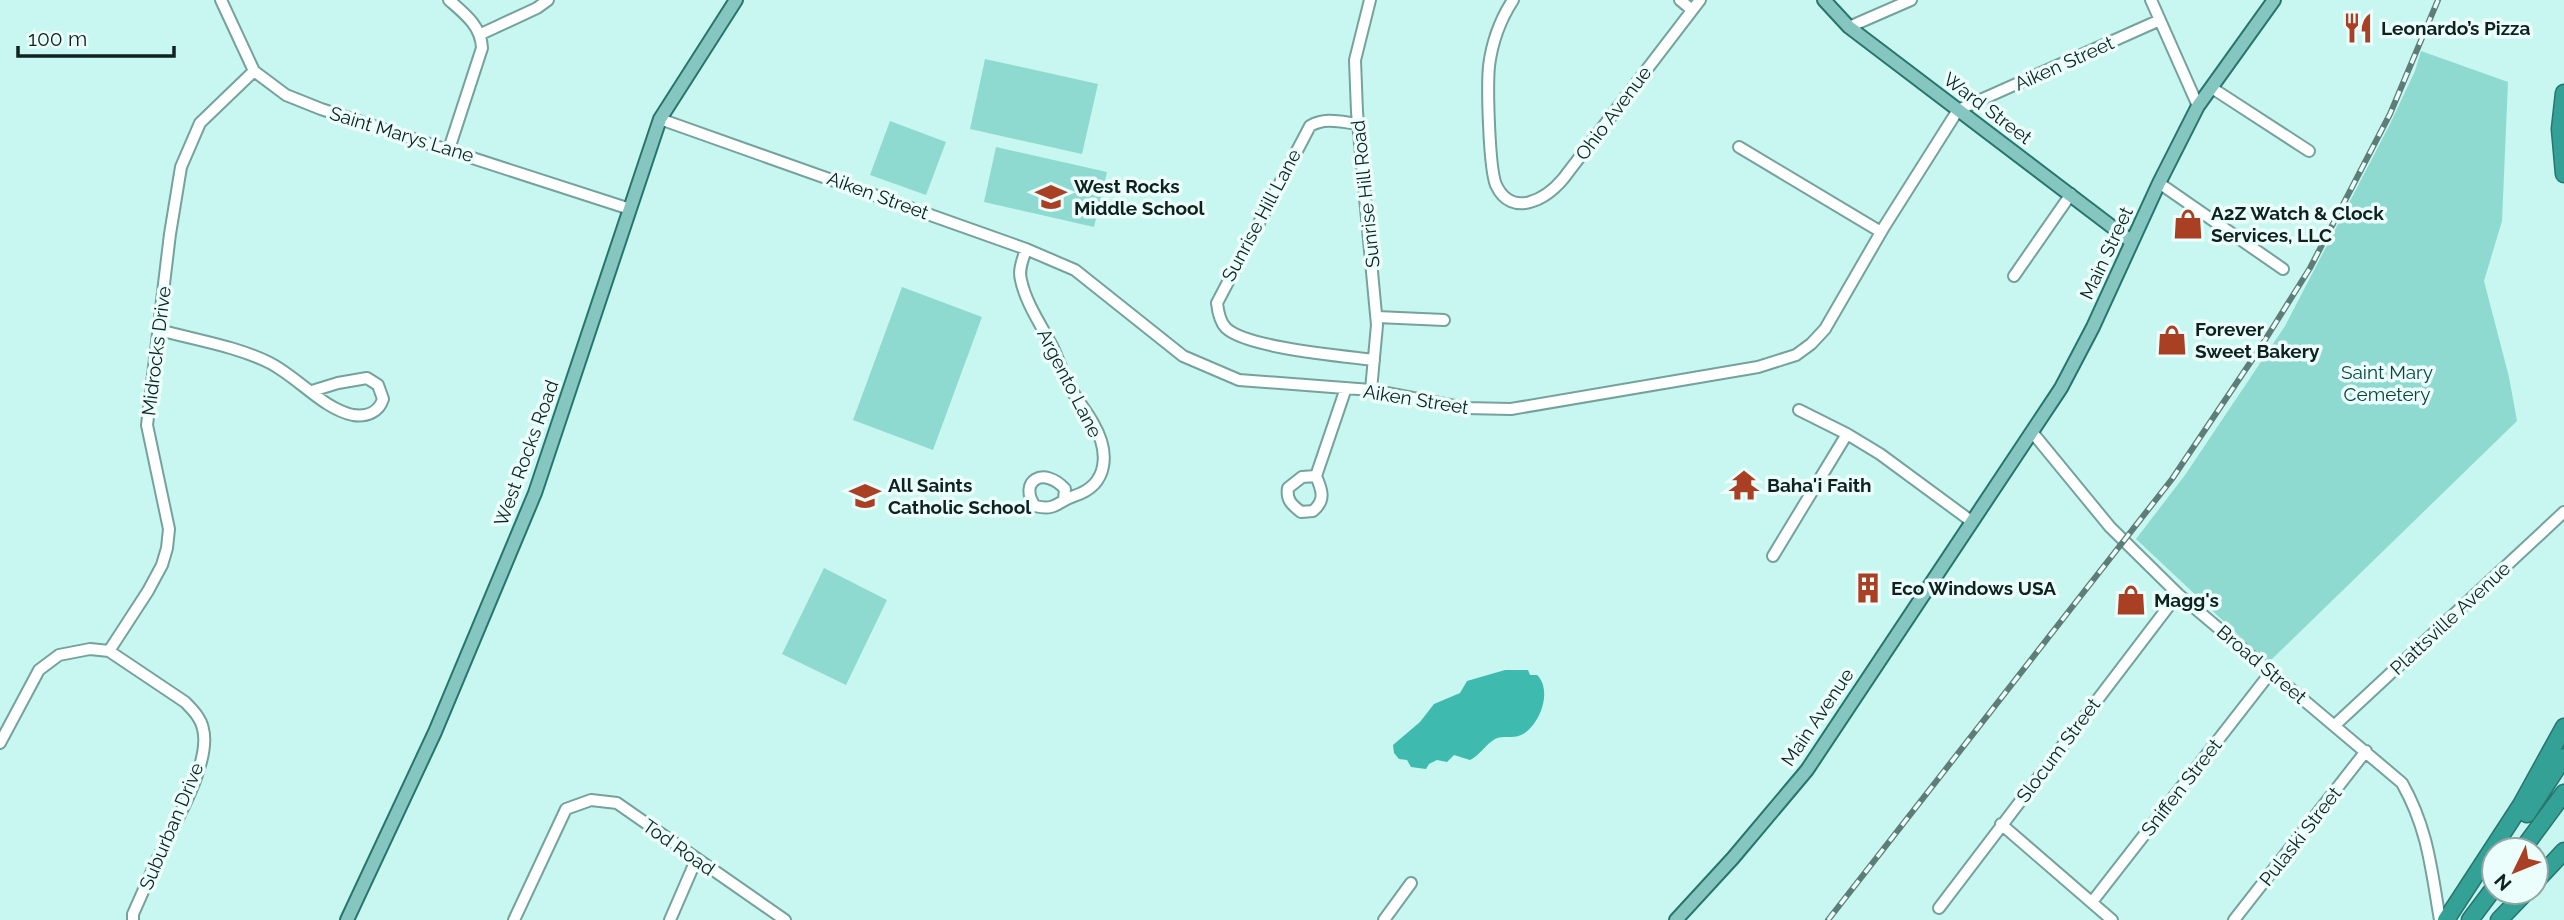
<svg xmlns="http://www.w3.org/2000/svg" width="2564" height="920" viewBox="0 0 2564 920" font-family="Raleway,sans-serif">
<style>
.green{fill:#8edad1}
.water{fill:#3fbaae}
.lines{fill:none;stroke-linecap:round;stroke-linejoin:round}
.minor-casing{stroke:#75a29c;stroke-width:14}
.major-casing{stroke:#27756d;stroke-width:16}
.highway-casing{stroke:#27756d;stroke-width:19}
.minor{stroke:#fff;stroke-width:10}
.major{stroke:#85c7c0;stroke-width:12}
.highway{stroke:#33a196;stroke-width:16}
.rail-casing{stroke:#5e7d78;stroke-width:6}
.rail{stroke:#ebfefb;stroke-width:3.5;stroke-dasharray:10;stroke-linecap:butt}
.labels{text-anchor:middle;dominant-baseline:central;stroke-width:7;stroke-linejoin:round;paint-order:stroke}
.poi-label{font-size:19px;font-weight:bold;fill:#102220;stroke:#ebfefb;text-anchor:start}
.street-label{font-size:19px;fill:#102220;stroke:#ebfefb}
.park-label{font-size:19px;fill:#0d433e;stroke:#ebfefb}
</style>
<rect width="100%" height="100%" fill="#c7f7f0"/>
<!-- green -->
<path class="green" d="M2421,51L2508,82L2502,221L2484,281L2509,377L2517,421L2270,661L2249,645L2136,539L2185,475L2285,326L2389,126L2415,71Z
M985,59L1098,84L1082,154L970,129Z
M890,121L946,142L926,195L870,175Z
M996,147L1107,172L1094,227L984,202Z
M902,287L982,317L933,450L853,420Z
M824,568L887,600L846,685L782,654Z"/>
<!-- water -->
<path class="water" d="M1505,670H1528L1530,675H1537C1553,690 1540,726 1521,735C1512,739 1503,735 1495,739C1485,745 1480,755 1470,760L1454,755L1447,762L1437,760L1429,764L1426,769L1411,767L1407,760L1399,759L1394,753L1393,745L1420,722L1434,704L1460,693L1467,681Z"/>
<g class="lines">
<!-- minor casing -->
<g class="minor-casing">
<path id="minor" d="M221,0L254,71L286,95L321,109L630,209
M1370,0L1355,60L1357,112L1377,325L1371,390
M1513,0C1500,20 1492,42 1489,66C1487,87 1489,168 1496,185C1512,219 1546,199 1563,179L1700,0
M1680,0L1692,10
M2151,0L2198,106
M1849,27L1911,0
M481,34L537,8L548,0
M2212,88L2309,151
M660,119L1026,249L1075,270L1183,356L1239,380L1371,390L1465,408L1511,409L1758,367L1796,355L1811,344L1825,329L1884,227L1958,110L2160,20
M1358,124C1341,122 1325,117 1310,126L1217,303C1218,312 1220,322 1226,328C1247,348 1343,356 1374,360
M1739,147L1881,232
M449,149L482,48C481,26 465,14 449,0
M2159,183L2283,269
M1026,249C1023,259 1018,270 1021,280C1026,304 1042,326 1053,348C1059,361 1063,374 1070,387C1076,399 1086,410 1093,423C1110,452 1109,485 1074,496C1056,502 1057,511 1035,506C1018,482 1043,465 1065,489L1064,499
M2014,276L2071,194
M1377,317L1444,320
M160,330C195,340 235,346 268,362C297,376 323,409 353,415C367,417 379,412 383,399L378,385L367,378L338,383L312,391
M1799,410L1847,434L1880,454L1971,521
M2032,432L2110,527L2178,594L2402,783C2428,829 2431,868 2440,920
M1316,476C1322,490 1326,500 1313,511L1301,512C1292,505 1286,500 1288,488L1302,477L1316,476L1346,388
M1773,556L1847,434
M109,651L148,591L162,565L167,548L169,529L147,425L170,234L181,167L200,123L254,71
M2335,725L2564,512
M0,743L39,670L59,655L90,649L109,651L185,702C192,709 201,718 203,729C212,763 172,828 157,860C149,878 141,896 133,914V920
M2001,824L2112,920
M2092,902L2271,672
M1939,908L2178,594
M514,920L566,809L591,800L617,803L785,920
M670,920L696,860
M1384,920L1411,883
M2234,920L2366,751"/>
</g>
<!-- major casing -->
<g class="major-casing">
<path id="major" d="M1824,0L1849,27L2132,242
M347,920L435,732L535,493L660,119L736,0
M1676,920L1733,858L1807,770L2061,388L2093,327L2159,183L2198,106L2274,0"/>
</g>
<!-- highway casing -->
<g class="highway-casing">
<path id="highway" d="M2564,93L2560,129L2564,174
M2527,814L2564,757
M2522,850L2564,793
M2536,881L2564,851
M2446,920L2521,805L2564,727
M2470,920L2494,888
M2499,920L2526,892"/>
</g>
<!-- minor -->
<use href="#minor" class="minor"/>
<!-- major -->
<use href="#major" class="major"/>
<!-- highway -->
<use href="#highway" class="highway"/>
<!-- rail casing -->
<g class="rail-casing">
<path id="rail" d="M1828,920L2172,479L2260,348L2310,268L2390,114L2438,0"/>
</g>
<!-- rail -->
<use href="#rail" class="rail"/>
</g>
<!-- icons -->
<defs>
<g id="restaurant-bare" transform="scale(2.415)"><path d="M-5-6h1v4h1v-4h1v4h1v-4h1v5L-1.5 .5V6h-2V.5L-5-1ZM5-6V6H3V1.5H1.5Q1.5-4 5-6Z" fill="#a94024" stroke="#ebfefb" stroke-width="2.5" paint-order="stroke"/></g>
<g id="school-bare" transform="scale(2.415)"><path d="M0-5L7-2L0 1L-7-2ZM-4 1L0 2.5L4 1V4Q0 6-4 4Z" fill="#a94024" stroke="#ebfefb" stroke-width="2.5" paint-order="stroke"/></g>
<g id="shop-bare" transform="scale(2.415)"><path d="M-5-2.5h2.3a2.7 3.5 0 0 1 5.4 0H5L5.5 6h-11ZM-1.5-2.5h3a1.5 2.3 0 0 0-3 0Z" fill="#a94024" stroke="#ebfefb" stroke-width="2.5" paint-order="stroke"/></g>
<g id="temple-bare" transform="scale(2.415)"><path d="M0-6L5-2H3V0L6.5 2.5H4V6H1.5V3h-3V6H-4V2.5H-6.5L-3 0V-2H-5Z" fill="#a94024" stroke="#ebfefb" stroke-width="2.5" paint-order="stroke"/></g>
<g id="building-bare" transform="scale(2.415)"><path d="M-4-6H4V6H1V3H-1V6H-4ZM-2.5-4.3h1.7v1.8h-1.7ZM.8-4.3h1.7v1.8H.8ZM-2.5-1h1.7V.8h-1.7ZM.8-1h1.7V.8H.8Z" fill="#a94024" stroke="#ebfefb" stroke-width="2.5" paint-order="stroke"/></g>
</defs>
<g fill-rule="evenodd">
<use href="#restaurant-bare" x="2358" y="28"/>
<use href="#school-bare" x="1051" y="197"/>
<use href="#shop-bare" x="2188" y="224"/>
<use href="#shop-bare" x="2172" y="340"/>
<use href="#temple-bare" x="1744" y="485"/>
<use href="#school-bare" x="865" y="496"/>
<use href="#building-bare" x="1868" y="588"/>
<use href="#shop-bare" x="2131" y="600"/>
</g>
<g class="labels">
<!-- poi labels -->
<g class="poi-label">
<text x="2381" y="28">Leonardo’s Pizza</text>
<text x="1074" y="186">West Rocks<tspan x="1074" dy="22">Middle School</tspan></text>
<text x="2211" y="213">A2Z Watch &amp; Clock<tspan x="2211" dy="22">Services, LLC</tspan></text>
<text x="2195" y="329">Forever<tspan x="2195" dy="22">Sweet Bakery</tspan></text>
<text x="888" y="485">All Saints<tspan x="888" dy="22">Catholic School</tspan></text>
<text x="1767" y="485">Baha'i Faith</text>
<text x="1891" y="588">Eco Windows USA</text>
<text x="2154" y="600">Magg's</text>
</g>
<!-- street labels -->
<g class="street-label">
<text transform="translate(2064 63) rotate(-24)">Aiken Street</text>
<text transform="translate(1988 108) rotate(37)">Ward Street</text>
<text transform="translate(1613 113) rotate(-53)">Ohio Avenue</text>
<text transform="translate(402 134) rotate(17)">Saint Marys Lane</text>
<text transform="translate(1365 194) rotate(-96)">Sunrise Hill Road</text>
<text transform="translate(878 195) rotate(20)">Aiken Street</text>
<text transform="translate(1261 215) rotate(-62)">Sunrise Hill Lane</text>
<text transform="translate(2106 253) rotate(-65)">Main Street</text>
<text transform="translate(156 351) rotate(-83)">Midrocks Drive</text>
<text transform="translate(1070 383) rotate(63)">Argento Lane</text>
<text transform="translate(1416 399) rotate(9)">Aiken Street</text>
<text transform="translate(526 453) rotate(-70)">West Rocks Road</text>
<text transform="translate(2450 618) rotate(-43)">Plattsville Avenue</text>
<text transform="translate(2262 664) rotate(40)">Broad Street</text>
<text transform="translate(1817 717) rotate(-56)">Main Avenue</text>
<text transform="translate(2058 750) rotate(-53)">Slocum Street</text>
<text transform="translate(2181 787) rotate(-52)">Sniffen Street</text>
<text transform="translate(171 826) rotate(-67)">Suburban Drive</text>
<text transform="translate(2300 836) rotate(-52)">Pulaski Street</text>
<text transform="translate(679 847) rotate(35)">Tod Road</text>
</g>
<!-- park labels -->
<g class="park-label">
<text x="2387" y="372">Saint Mary<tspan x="2387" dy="22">Cemetery</tspan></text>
</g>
</g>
<!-- north arrow -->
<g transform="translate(2515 871) rotate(227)"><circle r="33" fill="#ebfefb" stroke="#93a6a3" stroke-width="2"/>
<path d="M0-5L12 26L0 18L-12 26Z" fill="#a94024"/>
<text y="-10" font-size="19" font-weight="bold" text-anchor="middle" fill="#102220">N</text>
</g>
<!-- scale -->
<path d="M18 46v10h156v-10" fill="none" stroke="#102220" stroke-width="3.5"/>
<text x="28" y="46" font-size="21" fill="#102220" stroke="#ebfefb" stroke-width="5" paint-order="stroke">100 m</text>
</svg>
